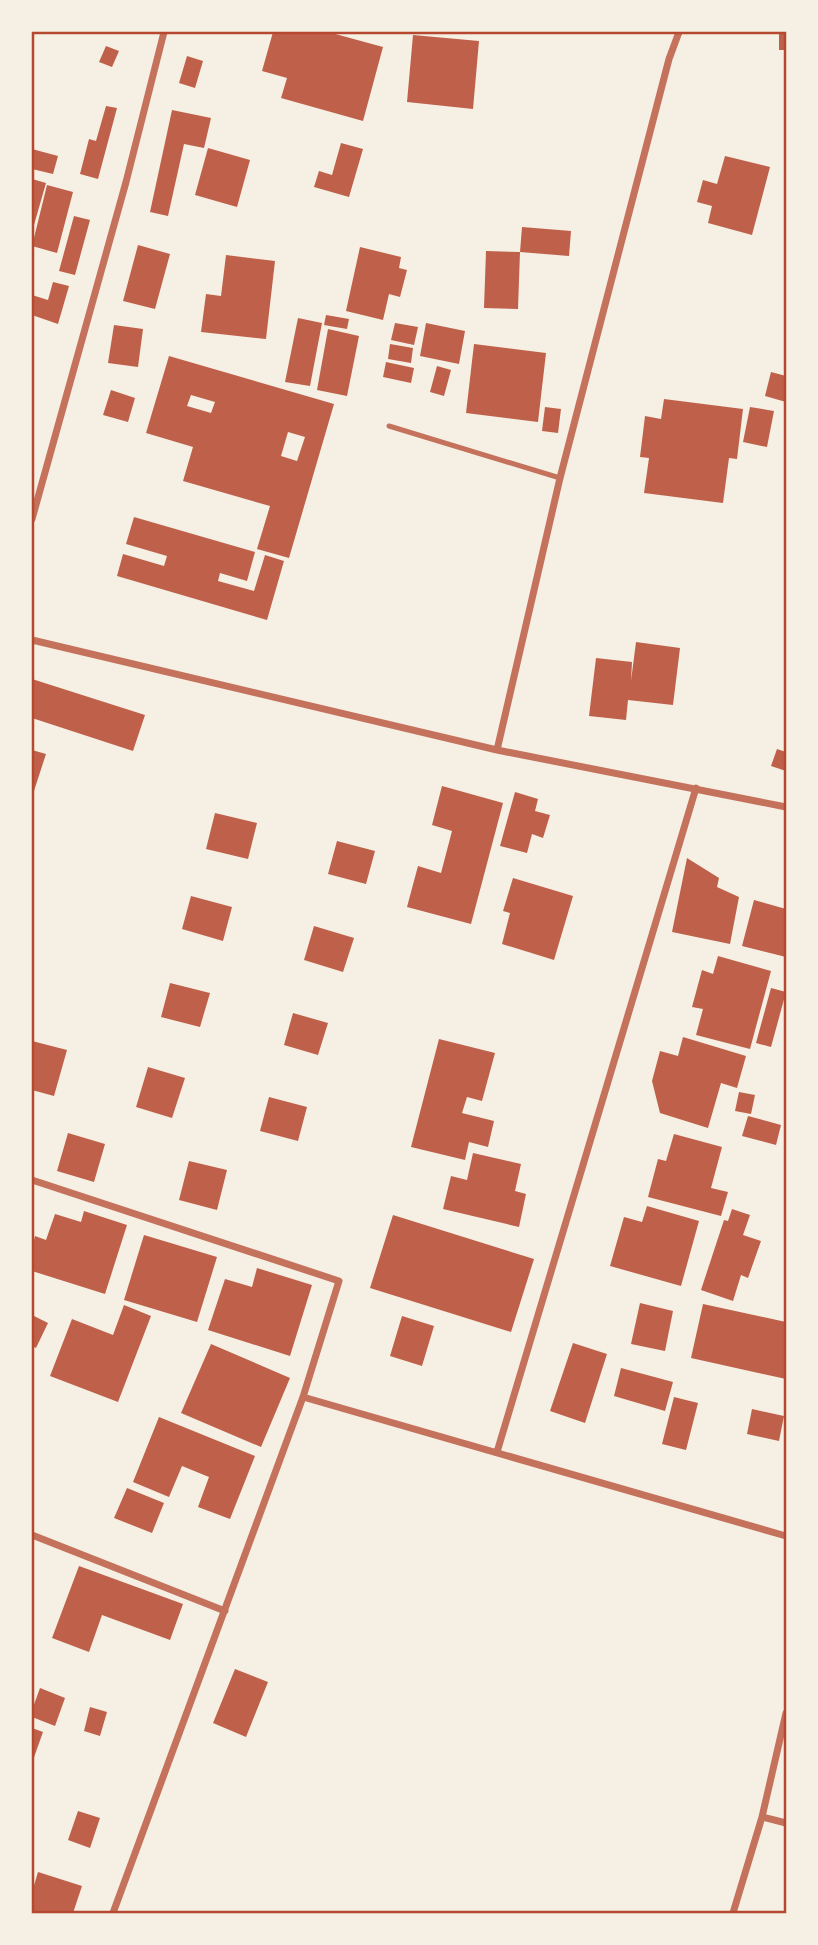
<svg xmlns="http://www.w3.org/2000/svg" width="818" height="1945" viewBox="0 0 818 1945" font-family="'Varela Round',sans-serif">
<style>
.building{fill:#bf614a;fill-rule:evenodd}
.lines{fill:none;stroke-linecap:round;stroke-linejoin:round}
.service{stroke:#c5725c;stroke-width:5}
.minor{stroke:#c5725c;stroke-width:7}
.neatline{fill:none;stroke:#b5482f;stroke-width:2.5}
</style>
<rect width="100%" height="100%" fill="#f6efe4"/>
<!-- building -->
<path class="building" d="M273,32H328L383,47L363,121L281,98L287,78L262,71Z
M779,32H786V50H779Z
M413,35L479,41L473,109L407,102Z
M106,46L119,51L112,67L99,62Z
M187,56L203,61L195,88L179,83Z
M106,106L117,108L98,179L80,174L89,139L96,141Z
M172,110L211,118L204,148L184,144L168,216L150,212Z
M341,143L363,149L349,197L314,187L319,171L332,175Z
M208,148L250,160L237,207L195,195Z
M32,149L58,156L53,174L32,169Z
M725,156L770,167L752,235L708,223L712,206L697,202L703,180L717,184Z
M32,179L46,183L32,232Z
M47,185L73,192L57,253L32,246Z
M74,216L90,220L75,275L59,271Z
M522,227L571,231L569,256L520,252Z
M138,245L170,254L155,309L123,301Z
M360,247L401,257L399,268L407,270L400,297L389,294L383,320L346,311Z
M486,251L520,252L518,309L484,308Z
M226,255L275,261L266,339L201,332L206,294L221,296Z
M53,282L69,286L58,324L32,315V295L48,300Z
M326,315L349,319L347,329L324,325Z
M298,318L322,323L310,386L285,382Z
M395,323L418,327L414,345L391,340Z
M426,323L465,331L459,364L420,356Z
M114,325L143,329L138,367L108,363Z
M328,329L359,336L347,396L317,390Z
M390,344L413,348L411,363L388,359Z
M474,344L546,353L538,422L466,413Z
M169,356L334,404L289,558L257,549L270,506L183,481L193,447L146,433ZM191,395L215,402L211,413L187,406ZM288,432L305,437L297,461L281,456Z
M386,362L414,368L411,383L383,377Z
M437,366L451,370L444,396L430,392Z
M771,372L786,376V402L765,396Z
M111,390L135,398L128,422L103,415Z
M664,399L743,409L737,459L729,458L723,503L644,493L649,458L640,457L645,416L661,419Z
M545,407L561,409L558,433L542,431Z
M750,407L774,411L767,447L743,442Z
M134,517L255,552L247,581L220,573L218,581L254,591L265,555L284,561L267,620L117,576L123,554L164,566L167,556L126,544Z
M636,642L680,648L673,705L628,700L626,720L589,716L596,658L632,662L631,681Z
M32,679L145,715L133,751L32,718Z
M777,749L786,752V771L771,766Z
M32,750L46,754L32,797Z
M442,786L503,803L471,924L407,907L418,866L441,873L452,831L432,825Z
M515,792L538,799L535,811L550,815L543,838L532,834L527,853L500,846Z
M215,813L257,823L248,859L206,849Z
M337,841L375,851L366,884L328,874Z
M687,858L719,878L717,887L739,897L730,944L672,932Z
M513,878L573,896L554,960L502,944L510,913L503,911Z
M191,896L232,907L223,941L182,929Z
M754,900L786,909V957L742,946Z
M314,926L354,938L343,972L304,960Z
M718,956L771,971L750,1049L696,1035L703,1009L692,1007L702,970L713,974Z
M170,983L210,993L200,1027L161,1017Z
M771,988L786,992L771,1047L756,1043Z
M293,1013L328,1023L318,1055L284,1045Z
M683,1037L746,1056L737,1088L721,1083L708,1128L660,1113L652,1081L660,1051L678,1056Z
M439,1039L495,1053L482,1101L467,1097L462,1113L494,1121L488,1147L469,1142L465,1160L411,1147Z
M32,1041L67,1050L54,1096L32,1090Z
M148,1067L185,1078L172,1118L136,1107Z
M739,1092L755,1095L751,1114L735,1111Z
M269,1097L307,1107L298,1141L260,1131Z
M748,1116L781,1125L776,1145L742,1136Z
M68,1133L105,1144L94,1182L57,1171Z
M674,1134L722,1147L711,1188L728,1192L721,1216L648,1197L658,1159L666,1161Z
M473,1153L521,1164L515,1191L526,1194L519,1227L443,1209L451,1176L467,1180Z
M189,1161L227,1170L217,1210L179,1200Z
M647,1206L699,1221L681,1286L610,1266L624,1217L642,1222Z
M732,1209L750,1215L743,1235L761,1241L748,1278L741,1275L733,1301L701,1290L724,1220L728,1221Z
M84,1211L127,1225L105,1294L32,1271V1248L35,1236L46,1240L55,1214L81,1222Z
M393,1215L534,1259L511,1332L370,1288Z
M144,1235L217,1257L197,1322L124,1300Z
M257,1268L312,1285L290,1356L208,1330L225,1279L252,1287Z
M640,1303L673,1311L665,1351L631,1344Z
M703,1304L786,1322V1379L691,1358Z
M124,1305L151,1316L118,1402L50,1376L72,1319L113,1335Z
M32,1315L48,1323L36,1348L32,1346Z
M402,1316L434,1326L422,1366L390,1356Z
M573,1343L607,1354L585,1423L550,1411Z
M211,1344L290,1378L261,1447L181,1413Z
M621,1368L673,1382L665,1411L614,1396Z
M674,1397L698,1403L686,1450L662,1444Z
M752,1409L784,1416L779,1441L747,1434Z
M159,1417L255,1456L230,1519L198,1507L209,1477L182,1466L169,1497L133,1482Z
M127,1488L164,1503L152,1533L114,1518Z
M79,1566L183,1604L170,1640L102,1615L89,1652L52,1638Z
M235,1669L268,1682L246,1737L213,1723Z
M40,1688L65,1698L55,1726L32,1717V1710Z
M90,1707L107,1712L100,1736L84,1731Z
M32,1728L43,1732L32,1763Z
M78,1811L100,1818L90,1848L68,1840Z
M38,1872L82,1886L73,1913H32V1892Z"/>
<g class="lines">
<!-- service -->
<path class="service" d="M389,426L560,478"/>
<!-- minor -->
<path class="minor" d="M32,519L126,182L164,32
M32,640L497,750L786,807
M497,750L560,478L669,59L679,32
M32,1180L339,1281L303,1397L113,1913
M303,1397L786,1536
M497,1452L696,788
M32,1535L225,1611
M762,1817L786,1823
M733,1913L762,1817L786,1713"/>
</g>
<!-- border -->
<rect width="818" height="1945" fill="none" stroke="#f6efe4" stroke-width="66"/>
<rect x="33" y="33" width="752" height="1879" class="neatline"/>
</svg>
